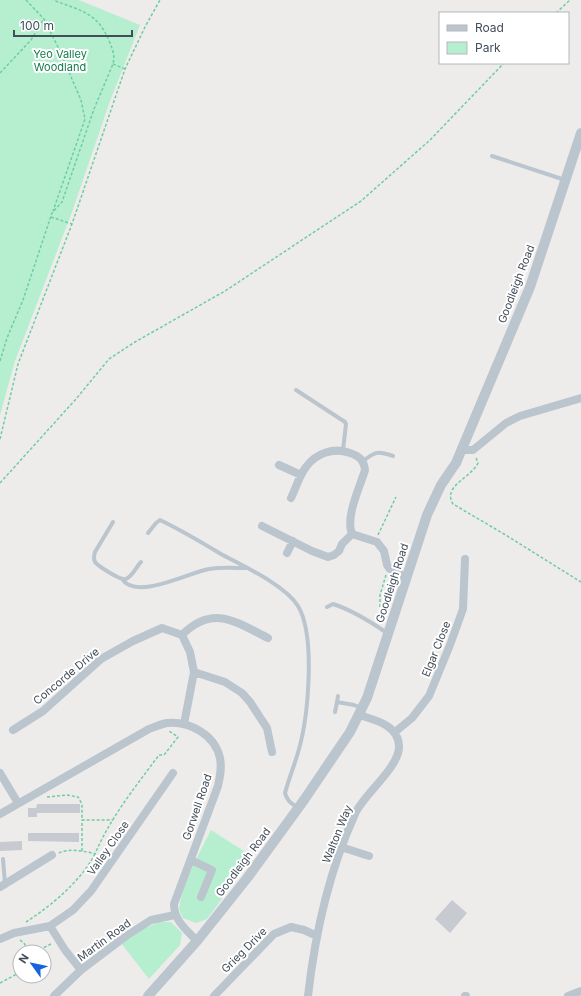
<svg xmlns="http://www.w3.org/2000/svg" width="581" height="996" viewBox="0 0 581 996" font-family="Inter,sans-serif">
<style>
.green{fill:#b6efcf}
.building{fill:#c7cad0}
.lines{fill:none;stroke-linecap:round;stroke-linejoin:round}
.path{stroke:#6ecda3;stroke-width:1.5;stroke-dasharray:3 2;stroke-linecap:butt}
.service{stroke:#bbc5ce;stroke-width:4}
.minor{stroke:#bbc5ce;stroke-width:8}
.tertiary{stroke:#bbc5ce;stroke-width:10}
.labels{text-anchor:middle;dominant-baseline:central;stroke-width:4;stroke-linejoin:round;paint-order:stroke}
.park-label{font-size:11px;fill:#147a4c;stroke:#fff}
.street-label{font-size:11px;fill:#434d59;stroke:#fff}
</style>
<rect width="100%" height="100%" fill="#eeebeb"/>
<!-- green -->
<path class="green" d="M0,0H79L140,25L110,101L72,212L15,361L0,415Z
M211,830L253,857L207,919L196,923L183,918L179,909L182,894L192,867Z
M159,922H171L182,933L180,945L149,979L121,943L143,929Z"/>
<!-- building -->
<path class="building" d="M37,804H80V813H37V817H28V808H36V809Z
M28,833H79V842L28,841Z
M22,841V850L0,851V842Z
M452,900L467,913L450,933L435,919Z"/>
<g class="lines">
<!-- path -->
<path class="path" d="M26,0L44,19L59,49L81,100L85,119L83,125L53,211
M556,13L570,0
M113,64L125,69
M0,73L31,40L44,19
M51,217L72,224
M0,361L7,338L23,300L52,213L62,202L94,109L113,64C115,55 113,51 110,43C98,12 81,11 53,0
M0,439L18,364L72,224L125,69L145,27L160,0
M476,458L478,463C471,478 442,486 453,504L504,534L581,582
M0,483L76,399L109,359L135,342L225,291L361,201L430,140L504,63
M378,535L396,497
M384,620L380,617V595L386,575
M47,797L67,795L78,797L82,804V820H113
M82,851V820
M59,853C68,848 85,851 95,854C110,818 136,786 159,755H164L178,737L169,731
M26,922C52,905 80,882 95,854
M20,940L24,943L29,952
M28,948L35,952
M35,952L51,944
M0,983L15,975L20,968"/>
<!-- service -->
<path class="service" d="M492,156L565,180
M296,390L345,422L346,424L343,450
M363,461C376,451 378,451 393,456
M113,522L95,552C94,556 93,558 95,562C98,566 121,581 126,579C132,577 137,566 141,562
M148,533L156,523L160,520C181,530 201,542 221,554C243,566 285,585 298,606C316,636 308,717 299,749C295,764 289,778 285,793C287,801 291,803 298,808
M122,579C136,601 190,572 209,569C221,567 234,568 246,568
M327,607L333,604C352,610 371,622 387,633
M337,702L338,696
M335,712L337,702L354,705L361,708
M3,859L5,884"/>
<!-- minor -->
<path class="minor" d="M461,449L466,450H473L506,423L520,416L581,398
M279,465L301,475
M291,498C296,488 299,476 306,467C316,453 334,447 350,453C359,456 364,460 365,470C360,487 345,517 352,534L377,542L384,551L387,565L390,569L406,577
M262,526L312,551L328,557L334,555L339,551L342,544L352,534
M287,553L293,541
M182,635C213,604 236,622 268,638
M194,672L225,682L242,693L250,702L267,728L272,752
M13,730L43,711L101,659L133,641L162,628L182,635L190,652L194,672L184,724
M395,732L412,718L429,696L450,645L463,609L465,559
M0,773L18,803
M0,814L149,729C155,727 161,724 167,723C190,721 215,735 220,758C222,768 220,777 218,786L174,904C174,921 187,930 197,941
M341,847L369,856
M191,860L212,870L201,897
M0,887L52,855
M0,939L14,933L50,926
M81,970L65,950L50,926L73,910L91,891L173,773
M54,996L81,970L126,936L151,920L175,915
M214,996L274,934L291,927L304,930L317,936
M308,996C315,934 329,871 355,814C363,795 400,767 399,746C398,725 375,720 359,715
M465,996H466
M568,996L581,991"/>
<!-- tertiary -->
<path class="tertiary" d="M148,996L197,941L248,877L304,800L350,732L367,698L427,515L441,485L456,463L530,287L581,133"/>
</g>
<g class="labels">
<!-- park labels -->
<g class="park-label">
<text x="60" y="54">Yeo Valley<tspan x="60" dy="13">Woodland</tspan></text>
</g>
<!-- street labels -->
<g class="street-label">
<text transform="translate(516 284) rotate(-69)">Goodleigh Road</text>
<text transform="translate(392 583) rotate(-72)">Goodleigh Road</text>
<text transform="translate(436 649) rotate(-68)">Elgar Close</text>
<text transform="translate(66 676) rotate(-40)">Concorde Drive</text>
<text transform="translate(197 807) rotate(-71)">Gorwell Road</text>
<text transform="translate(337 834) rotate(-68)">Walton Way</text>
<text transform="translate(108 848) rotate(-55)">Valley Close</text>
<text transform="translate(243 862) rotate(-53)">Goodleigh Road</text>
<text transform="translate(104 940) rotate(-36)">Martin Road</text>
<text transform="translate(244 950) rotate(-45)">Grieg Drive</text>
</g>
</g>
<!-- legend -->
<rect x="439" y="12" width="130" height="52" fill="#ffffff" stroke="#b4b8bd"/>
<rect x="447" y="25" width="20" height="6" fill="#bbc5ce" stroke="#b4b8bd"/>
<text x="475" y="32" font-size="12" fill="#434d59">Road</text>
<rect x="447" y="42" width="20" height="12" fill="#b6efcf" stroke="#b4b8bd"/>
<text x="475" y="52" font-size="12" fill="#434d59">Park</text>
<!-- north arrow -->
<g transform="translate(32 964) rotate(303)"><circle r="19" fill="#ffffff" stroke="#b4b8bd"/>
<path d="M0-3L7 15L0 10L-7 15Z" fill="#1463df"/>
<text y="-6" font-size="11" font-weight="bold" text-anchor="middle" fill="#434d59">N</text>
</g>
<!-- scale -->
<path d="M14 30v6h118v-6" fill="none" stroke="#434d59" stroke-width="2"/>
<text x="20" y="30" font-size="12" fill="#434d59" stroke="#ffffff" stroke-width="3" paint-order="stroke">100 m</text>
</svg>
